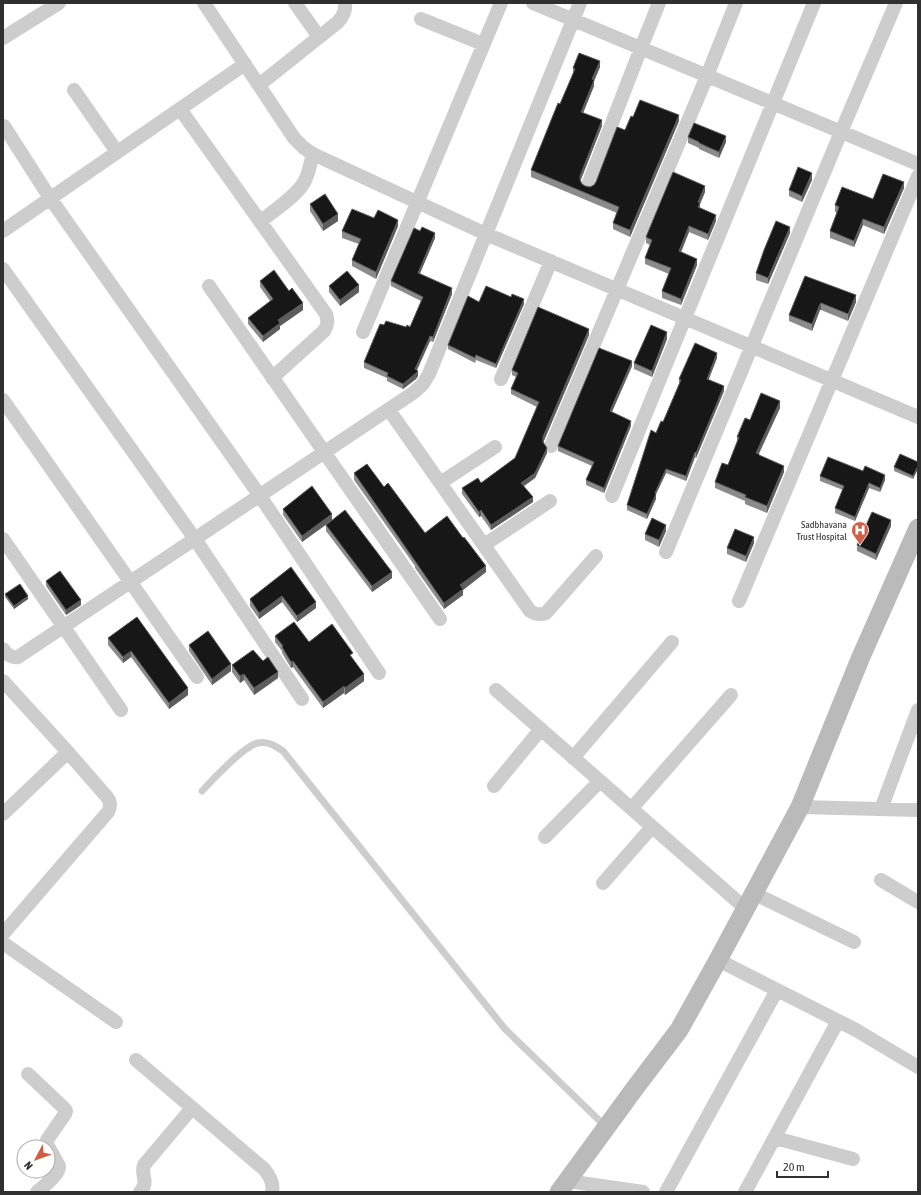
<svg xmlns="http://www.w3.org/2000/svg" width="921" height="1195" viewBox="0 0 921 1195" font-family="'Asap Condensed',sans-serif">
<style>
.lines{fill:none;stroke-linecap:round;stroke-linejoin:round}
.lane{stroke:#cdcdcd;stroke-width:7}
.street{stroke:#cdcdcd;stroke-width:14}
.secondary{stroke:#bababa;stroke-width:19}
.wall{fill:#8b8b8b}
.shaded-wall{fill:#5d5d5d}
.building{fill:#171717;stroke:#5d5d5d}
.labels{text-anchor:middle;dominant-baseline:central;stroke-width:4;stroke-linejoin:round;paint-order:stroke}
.poi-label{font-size:10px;fill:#303030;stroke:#fff;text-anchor:end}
</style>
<rect width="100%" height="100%" fill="#fff"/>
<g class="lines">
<!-- lane -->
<path class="lane" d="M202,791C212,780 245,745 258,743C268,741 275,746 283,751L505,1029L605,1126"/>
<!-- street -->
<path class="street" d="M204,3L294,138L304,148L313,154L486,234L918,417
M295,3L319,37
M533,3L918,164
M421,19L483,44
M3,38L59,3
M259,85L338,22C343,16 346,11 345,3
M74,90L117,152
M180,109L326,314C328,321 328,325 324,331L272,378
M4,126L50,198L260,496L379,673
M588,185L641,48L659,3
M260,222C273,211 295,197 303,184C309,175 310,164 313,154
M3,231L245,64
M3,269L195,539L302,699
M209,286L440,619
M363,332L501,3
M501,379L551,261
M3,400L197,677
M389,410L530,611C536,615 540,615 546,613L596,556
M551,446L707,76L736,3
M440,483L495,447
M612,496L814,3
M3,539L121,710
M484,545L550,501
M666,552L841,132L896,3
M739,601L918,176
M3,649C7,655 11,658 18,657L413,393L423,384L429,374L580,3
M3,681L66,750L107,797C111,802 111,806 108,812L3,934
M496,690L745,908
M573,758L672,642
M494,786L541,729
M800,807L918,810
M632,808L731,695
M881,809L918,710
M3,814L68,752
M545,837L600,781
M881,880L918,902
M603,883L652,827
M753,893L854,942
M3,943L116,1022
M718,960L856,1030L918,1067
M136,1060L264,1169C270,1176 274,1183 272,1192
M28,1074L64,1108L66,1111L65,1114L47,1140V1144L59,1166C60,1174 44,1186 37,1192
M775,1138L853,1159
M567,1181L643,1192
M140,1192C150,1181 140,1176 144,1165L192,1108
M666,1192L777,990
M745,1192L838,1021"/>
<!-- secondary -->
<path class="secondary" d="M559,1192L635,1088L679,1030L718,960L800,807L860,659L918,528"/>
</g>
<!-- wall -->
<path class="wall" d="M600,67L594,81V86L583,113L602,126L580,181L582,184L585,186L590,187L594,185L596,182L633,117L679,121L630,237L613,229V223L617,213L531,177V170L560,104L573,74V68Z
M688,137L726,142L719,158L699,149V148L688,143Z
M812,180L802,202L789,196V190Z
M904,188L884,234L863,225L854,247L830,238V231L837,213L835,212V205L873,199Z
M705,192L700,204V208L716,221L708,240L689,232L681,252L697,265L681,305L662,298V291L669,274L645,264V258L650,245L646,243V237Z
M310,204L338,221L323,231L310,211Z
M374,218L398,226L376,279L352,266V260L359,244L342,238V231Z
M420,231L435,238L420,273L452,294L433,342L430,341L417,370L418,376L416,379L403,389L387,381V378L364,368V362L384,325L406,327H410L421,301L391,286V281Z
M790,233L768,284L756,280V273Z
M805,276L856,302L848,321L821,310H820L812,331L789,321V315Z
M260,281L303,310L280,326V329L263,342L248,324V318L270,301L260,287Z
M329,286L359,292L340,306L329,292Z
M479,302L524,304L496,368L476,360L475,363L448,349V345Z
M589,335L543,443L547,453L535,478L524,486L533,502L491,530L481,516L479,517L462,494V488L481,483L515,458L537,407L511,394V389L516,377L512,375V370Z
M667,339L652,377L634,369V363Z
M717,358L708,380L724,391L696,458L695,457L686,481L666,473L656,494V499L647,519L627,510V505L656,433L663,422L679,384V379Z
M632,366L612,412L631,426L604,493L586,485V480L592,466L558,451V446Z
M780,408L759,454V455L784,472L767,513L745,504V501L715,488V482L728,465L737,442V437L750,420Z
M918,462L913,479L894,471V467Z
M863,471L885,480L880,492L869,488L855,521L835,513V508L843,490L820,481V476Z
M354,473L384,487L425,533L486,572L463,590V595L444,609L415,568V566L354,480Z
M283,509L332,520L392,578L372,592L326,531V525L302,542L283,515Z
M891,526L876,560L857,551V545Z
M666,531L659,547L645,540V534Z
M754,543L746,562L727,554V548Z
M291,567L316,608L297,622L282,602L259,619L250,606V599Z
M46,581L81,605L66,615L46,586Z
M5,594L28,599L14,609L5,597Z
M137,617L188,695L169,709L131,657L123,663L108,645V638Z
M275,636L309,642L353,659L364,681L345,695L344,693L323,708L293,667L291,668L282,653V651L275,642Z
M189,645L231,671L212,685L189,651Z
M232,665L278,678L254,695L244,680L240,683L232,672Z"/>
<!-- shaded-wall -->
<path class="shaded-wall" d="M600,61V67L594,81V86L581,118V112L592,79Z
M679,115V121L630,237V230Z
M602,120V126L580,182V187V176Z
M726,136V142L719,158V152Z
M812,173V180L802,202V196Z
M904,182V188L884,234V227Z
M705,186V192L700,204V209L698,214V202Z
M338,214V221L323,231V224Z
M716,215V221L708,240V234Z
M863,219V225L854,247V241Z
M398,220V226L376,279V272Z
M689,226V232L679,257V251Z
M790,227V233L768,284V278Z
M435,233V238L418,278V273Z
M697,259V265L681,305V299Z
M359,285V292L340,306V300Z
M452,288V294L433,342V337Z
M856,295V302L848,321V314Z
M524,299V304L496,368V364Z
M303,303V310L280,326V329L263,342V336L278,320Z
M821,303V310H820L812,331V324L820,304Z
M589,329V335L543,443V447V437Z
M667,332V339L652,377V371Z
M430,336V341L415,374L418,371V376L416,379L403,389V384L415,369Z
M717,353V358L707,384V379Z
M632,361V366L610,416V411Z
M724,386V391L696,458V453Z
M780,401V408L756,459V453Z
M631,421V426L604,493V488Z
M547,448V453L535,478L521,488V483Z
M695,452V457L686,481V476Z
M784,466V472L767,513V506Z
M918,466V469L913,479V476Z
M666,469V473L656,494V499L647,519V514L655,493Z
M885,475V480L880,492V488Z
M869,483V488L855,521V517Z
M533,497V502L491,530V525Z
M481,510V516L479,517V512Z
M332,514V520L302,542V536Z
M891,520V526L876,560V554Z
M666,525V531L659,547V540Z
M754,537V543L746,562V556Z
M486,566V572L463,590V595L444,609V603L460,585Z
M392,572V578L372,592V586Z
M28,596V599L14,609V606Z
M282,596V602L259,619V613Z
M81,600V605L66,615V610Z
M316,602V608L297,622V616Z
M131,651V657L123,663V657Z
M293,661V667L291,668V662Z
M231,664V671L212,685V679Z
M278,672V678L254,695V688Z
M244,674V680L240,683V676Z
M364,674V681L345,695V688Z
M344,686V693L323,708V702Z
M188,688V695L169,709V703Z"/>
<!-- building -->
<path class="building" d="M579,53L600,61L592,79L594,80L581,112L602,120L580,176V180L582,184L585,186L590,187L594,185L596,182L617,127L625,130L631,116L633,117L640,100L679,115L630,230L613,223L619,207L531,170L558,103L560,104L575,69L573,68Z
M694,123L726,136L719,152L699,143V142L688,137Z
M798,167L812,173L802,196L789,190Z
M673,172L705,186L698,202L700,203L698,207L716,215L708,234L689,226L679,251L697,259L681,299L662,291L671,268L645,258L652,240L646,237Z
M883,174L904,182L884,227L863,219L854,241L830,231L839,207L835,205L842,187L873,199Z
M325,194L338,214L323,224L310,204Z
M352,209L374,218L378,210L398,220L376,272L352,260L361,239L342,231Z
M776,221L790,227L768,278L756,273L764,250Z
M422,227L435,233L418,273L452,288L433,337L430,336L415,369L418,371L416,373L403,384L387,376L388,373L364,362L380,324L384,325L386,321L406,327L407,325L410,327L423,297L391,281L414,228L420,231Z
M274,270L289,291L292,288L303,303L278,320L280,323L263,336L248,318L273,299L260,281Z
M347,271L359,285L340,300L329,286Z
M805,276L856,295L848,314L821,303L820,304L812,324L789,315Z
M486,286L511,297L512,294L524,299L496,364L476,355L475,358L448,345L468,296L479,302Z
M538,307L589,329L543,437V442L547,448L535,473L521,483L533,497L491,525L481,510L479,512L462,488L478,478L481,483L515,458L539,402L511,389L518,373L512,370Z
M651,325L667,332L652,371L634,363Z
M695,343L717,353L707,379L724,386L696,453L695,452L686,476L666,469L655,493L656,494L647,514L627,505L651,430L656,433L661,421L663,422L681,380L679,379Z
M599,348L632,361L610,411L631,421L604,488L586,480L594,462L558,446Z
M761,393L780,401L756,453L759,454V455L784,466L767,506L745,497L746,495L715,482L722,463L728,465L739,437H737L745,418L750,420Z
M900,454L918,462V466L913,476L894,467Z
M828,457L863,471L865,466L885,475L880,488L869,483L855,517L835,508L844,486L820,476Z
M367,464L384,487L388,483L425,533L447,516L463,538L464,537L486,566L460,585L463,589L444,603L415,561L354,473Z
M312,486L332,514L302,536L283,509Z
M345,510L392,572L372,586L326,525Z
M872,512L891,520L876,554L857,545Z
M652,518L666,525L659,540L645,534Z
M735,529L754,537L746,556L727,548Z
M291,567L316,602L297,616L282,596L259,613L250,599Z
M60,571L81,600L66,610L46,581Z
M20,584L28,596L14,606L5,594Z
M137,617L188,688L169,703L131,651L123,657L108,638Z
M294,622L309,642L332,624L353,653L350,655L364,674L345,688L344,686L323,702L293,661L291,662L282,647L283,646L275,636Z
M208,631L231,664L212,679L189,645Z
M253,650L263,661L268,657L278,672L254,688L244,674L240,676L232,665Z"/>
<!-- icons -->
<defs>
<g id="hospital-pin" transform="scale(0.9)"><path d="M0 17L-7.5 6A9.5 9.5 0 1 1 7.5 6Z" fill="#d25d47" stroke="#fff"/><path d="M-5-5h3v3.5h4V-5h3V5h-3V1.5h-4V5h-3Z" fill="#fff"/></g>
</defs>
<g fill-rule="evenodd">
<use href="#hospital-pin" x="860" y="530"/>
</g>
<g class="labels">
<!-- poi labels -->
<g class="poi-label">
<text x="847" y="524">Sadbhavana<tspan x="847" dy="12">Trust Hospital</tspan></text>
</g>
</g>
<!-- border -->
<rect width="921" height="1195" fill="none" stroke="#303030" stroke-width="8"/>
<!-- north arrow -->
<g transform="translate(36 1159) rotate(229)"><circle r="19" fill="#ffffff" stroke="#acacac"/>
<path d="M0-3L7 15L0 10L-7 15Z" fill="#d25d47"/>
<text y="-6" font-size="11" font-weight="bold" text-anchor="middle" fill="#303030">N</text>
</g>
<!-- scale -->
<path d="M777 1171v6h51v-6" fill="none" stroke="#303030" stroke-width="2"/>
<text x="783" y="1171" font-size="12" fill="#303030" stroke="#ffffff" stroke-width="3" paint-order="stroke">20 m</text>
</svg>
